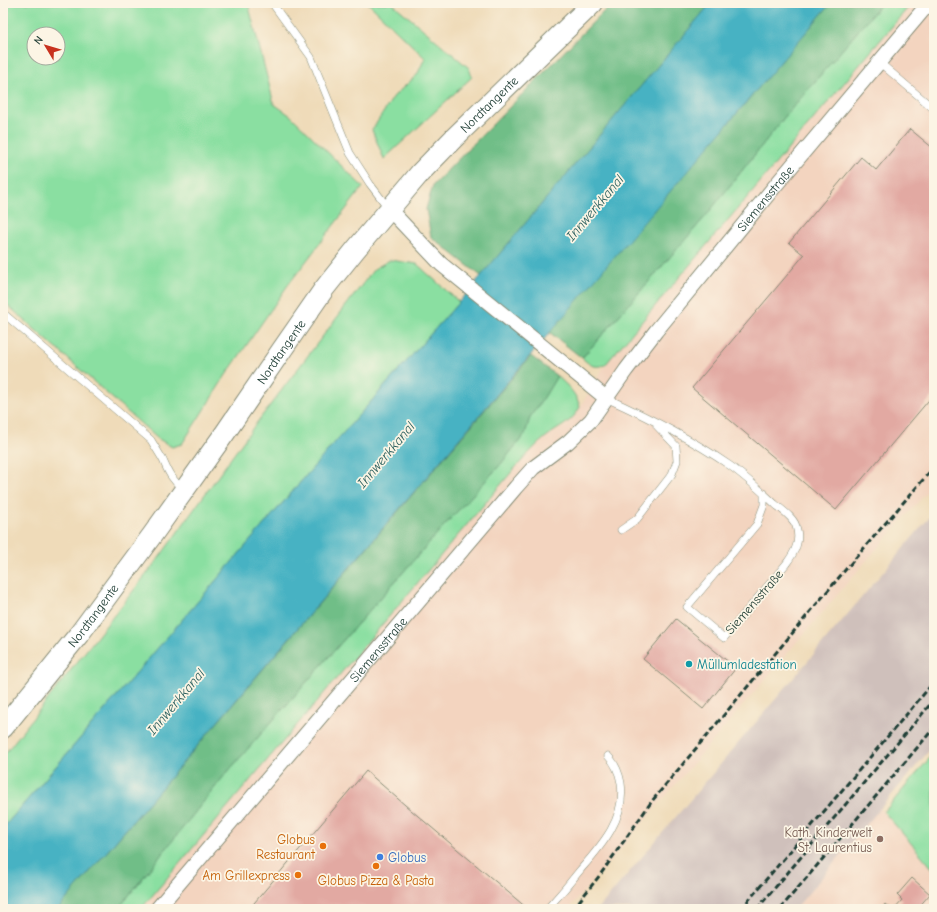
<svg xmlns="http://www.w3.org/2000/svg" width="937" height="912" viewBox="0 0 937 912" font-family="'Comic Neue',sans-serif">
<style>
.built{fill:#f3d4bf}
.industrial{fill:#cfc0bb}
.green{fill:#8adfa1;stroke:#548e6a;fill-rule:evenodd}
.forest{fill:#6fbe87;stroke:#477e5e}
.water{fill:#46b2c3;stroke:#32787c}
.building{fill:#e2a9a2}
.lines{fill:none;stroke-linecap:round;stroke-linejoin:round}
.lane-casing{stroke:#878c76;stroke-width:8}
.street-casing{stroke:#878c76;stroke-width:16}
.secondary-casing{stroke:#878c76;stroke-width:22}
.lane{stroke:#fff;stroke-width:7}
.street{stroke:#fff;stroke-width:14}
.secondary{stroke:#fff;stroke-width:20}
.rail{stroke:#1f3d34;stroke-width:3;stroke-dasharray:6 3;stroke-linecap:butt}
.culture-dot{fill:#0f9aa8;stroke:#fcf5e5;stroke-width:1.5}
.education-dot{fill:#8d6e63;stroke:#fcf5e5;stroke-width:1.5}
.food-dot{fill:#e8710a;stroke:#fcf5e5;stroke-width:1.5}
.shop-dot{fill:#3f7fe0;stroke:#fcf5e5;stroke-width:1.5}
.labels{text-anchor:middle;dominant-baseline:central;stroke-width:3.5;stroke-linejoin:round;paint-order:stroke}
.street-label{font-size:13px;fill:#1f3d34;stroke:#fcf5e5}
.culture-label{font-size:13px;fill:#0d838f;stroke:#fcf5e5;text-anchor:start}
.education-label{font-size:13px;fill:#785e54;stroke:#fcf5e5;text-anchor:end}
.food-label{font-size:13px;fill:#c56008;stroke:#fcf5e5;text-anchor:end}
.shop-label{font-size:13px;fill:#366cbe;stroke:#fcf5e5;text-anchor:start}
.water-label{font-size:14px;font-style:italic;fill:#2b605f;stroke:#fcf5e5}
</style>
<rect width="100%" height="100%" fill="#fcf5e5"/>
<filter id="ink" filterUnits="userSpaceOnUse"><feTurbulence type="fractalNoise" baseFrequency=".025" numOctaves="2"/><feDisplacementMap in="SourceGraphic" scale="8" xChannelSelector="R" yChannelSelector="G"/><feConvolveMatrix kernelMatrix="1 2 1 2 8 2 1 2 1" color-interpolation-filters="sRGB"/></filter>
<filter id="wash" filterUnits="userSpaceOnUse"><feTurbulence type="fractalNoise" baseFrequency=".012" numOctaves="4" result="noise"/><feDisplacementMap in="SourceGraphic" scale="16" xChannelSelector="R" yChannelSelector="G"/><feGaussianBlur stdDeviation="0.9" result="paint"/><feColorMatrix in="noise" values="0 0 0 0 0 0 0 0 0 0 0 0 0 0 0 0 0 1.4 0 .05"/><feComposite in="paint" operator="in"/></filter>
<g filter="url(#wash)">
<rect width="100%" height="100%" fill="#efdbb9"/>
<!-- built -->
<path class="built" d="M912,3H934V484L873,553L569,909H141L515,468L545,437L565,426L576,414L605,365Z
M880,808L934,870V909H795Z"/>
<!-- industrial -->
<path class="industrial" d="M934,512V745L795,909H598Z"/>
<!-- green -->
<path class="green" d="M3,3H248L274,104L291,116L363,187L288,285L226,375L182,444L172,447L157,438L3,301ZM34,34H58V58H34Z
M368,3H392L469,68L472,77L384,159L372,130L394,96L417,75L425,58Z
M882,3H912L605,365C594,368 591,366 582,358L705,217L787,114Z
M390,260L417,264L459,302L329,449L3,828V756L156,562L255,425L374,269Z
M557,376C568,386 576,393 580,407C571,424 560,426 546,437C534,446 525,458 515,468L141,909H118L224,776L442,528L500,465L525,434L530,417L543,399Z
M934,753V870L884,812Z"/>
<!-- forest -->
<path class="forest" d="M612,3H711L481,276L431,237L426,209L433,185Z
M831,3H882L787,114L705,217L582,358L549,332Z
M531,356L557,376L543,399L530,417L525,434L500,465L442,528L224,776L118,909H58Z"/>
<!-- water -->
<path class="water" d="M711,3H831L58,909H3V828L329,449L459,302Z"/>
<g id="blocks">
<!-- building -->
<path class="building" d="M910,129L934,149V394L836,510L692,388L804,255L789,243L861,157L876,170Z
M676,619L736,668L703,709L643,659Z
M366,771L405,805L528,909H249Z
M912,878L930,894L917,909H894L902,900L897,895Z
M885,904L891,909H881Z"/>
</g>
</g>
<g filter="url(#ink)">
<use href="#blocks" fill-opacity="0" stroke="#878c76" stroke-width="1"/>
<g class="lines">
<!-- lane casing -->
<g class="lane-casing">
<path id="lane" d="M272,3L311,57L350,153L370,184L389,209
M879,62L934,109
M3,313L151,440C155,447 159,453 163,460C168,472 172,480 183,489
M606,398C648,417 691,439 729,465C745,476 760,490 775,504C782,510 793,517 796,526C801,541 795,552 786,564L724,638L687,607L757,524L764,505V493
M621,530L637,519L672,474L677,461L676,446L657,426
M547,909C559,896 570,883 581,869C602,845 626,818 621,783C619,772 616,764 608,756"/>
</g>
<!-- street casing -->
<g class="street-casing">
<g id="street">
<path d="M389,209L441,264L606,398"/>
<path id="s1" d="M157,909L516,487L533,468L568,442L591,420L626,370L656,331L775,186L929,3"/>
</g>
</g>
<!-- secondary casing -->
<g class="secondary-casing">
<g id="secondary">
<path id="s2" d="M3,728L80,633L153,534L225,433L279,354L324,289L356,249L420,173L454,138L593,3"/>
</g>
</g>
<!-- lane -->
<use href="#lane" class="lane"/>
<!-- street -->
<use href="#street" class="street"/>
<!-- secondary -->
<use href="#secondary" class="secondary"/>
<!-- rail -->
<path class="rail" d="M573,909L600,875L652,801L846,569L934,467
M741,909L934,682
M757,909L934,700
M780,909L934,728"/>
</g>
</g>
<!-- markers -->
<circle class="culture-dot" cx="689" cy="664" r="4"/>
<circle class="education-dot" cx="880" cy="839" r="4"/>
<g class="food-dot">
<circle cx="323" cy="846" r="4"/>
<circle cx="376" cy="866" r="4"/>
<circle cx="298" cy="875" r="4"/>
</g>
<circle class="shop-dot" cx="380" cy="857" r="4"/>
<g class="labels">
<!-- street labels -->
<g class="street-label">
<text stroke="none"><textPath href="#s2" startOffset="792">Nordtangente</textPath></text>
<text stroke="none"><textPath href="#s1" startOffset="937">Siemensstraße</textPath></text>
<text stroke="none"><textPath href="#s2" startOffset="468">Nordtangente</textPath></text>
<text transform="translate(754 602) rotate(-49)">Siemensstraße</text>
<text stroke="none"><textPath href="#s2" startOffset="144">Nordtangente</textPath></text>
<text stroke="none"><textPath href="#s1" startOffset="341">Siemensstraße</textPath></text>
</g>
<!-- culture labels -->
<g class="culture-label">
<text x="697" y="664">Müllumladestation</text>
</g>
<!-- education labels -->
<g class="education-label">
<text x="872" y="832">Kath. Kinderwelt<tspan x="872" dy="15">St. Laurentius</tspan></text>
</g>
<!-- food labels -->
<g class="food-label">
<text x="315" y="839">Globus<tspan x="315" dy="15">Restaurant</tspan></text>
<text x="290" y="875">Am Grillexpress</text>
<text x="376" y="880" text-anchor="middle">Globus Pizza &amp; Pasta</text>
</g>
<!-- shop labels -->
<g class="shop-label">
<text x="388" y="857">Globus</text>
</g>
<!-- water labels -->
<g class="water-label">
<text transform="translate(595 208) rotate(-50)">Innwerkkanal</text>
<text transform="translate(386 455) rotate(-50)">Innwerkkanal</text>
<text transform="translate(176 702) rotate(-50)">Innwerkkanal</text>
</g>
</g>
<!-- margin -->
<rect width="937" height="912" fill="none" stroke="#fcf5e5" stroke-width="16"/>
<!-- north arrow -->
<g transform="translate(46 46) rotate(308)"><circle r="19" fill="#fcf5e5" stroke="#a4ab9e"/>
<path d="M0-3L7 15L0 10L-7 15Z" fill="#c8321e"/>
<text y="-6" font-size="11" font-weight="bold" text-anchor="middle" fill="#1f3d34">N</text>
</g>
</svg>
